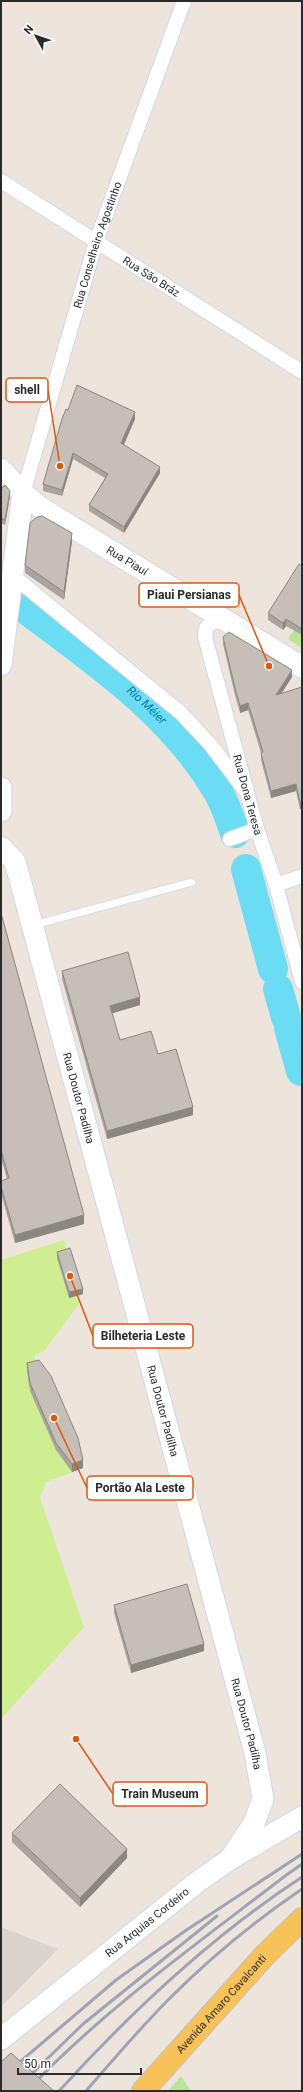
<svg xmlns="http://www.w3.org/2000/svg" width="303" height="2092" viewBox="0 0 303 2092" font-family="Roboto,sans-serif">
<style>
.green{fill:#b9e696}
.pitch{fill:#cfee91}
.plaza{fill:#d9d4cf}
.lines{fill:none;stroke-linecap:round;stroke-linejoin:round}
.river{stroke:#6adcf4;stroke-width:30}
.lane-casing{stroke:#d1d6e4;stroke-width:9}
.street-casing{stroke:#d1d6e4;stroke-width:16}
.secondary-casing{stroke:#d1d6e4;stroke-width:23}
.primary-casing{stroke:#c3c3c3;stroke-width:24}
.lane{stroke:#fff;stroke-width:7}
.street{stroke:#fff;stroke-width:14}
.secondary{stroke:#fff;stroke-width:21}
.primary{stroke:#f7c257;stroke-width:22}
.rail{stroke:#9ea4b6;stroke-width:3}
.wall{fill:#a9a49d}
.shaded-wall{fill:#8a8680}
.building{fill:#c5bfb7;stroke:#8a8680}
.labels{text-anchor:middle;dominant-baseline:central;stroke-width:3;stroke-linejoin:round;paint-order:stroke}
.street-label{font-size:11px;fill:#2a2a2a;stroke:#fff}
.water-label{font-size:12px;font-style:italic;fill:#077ba2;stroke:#fff}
.leader{fill:none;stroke:#de570e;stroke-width:1.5}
.callout-dot{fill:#de570e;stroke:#fff;stroke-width:1.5}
.callout{fill:#fff;stroke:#de570e;stroke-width:1.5}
.callout-label{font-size:12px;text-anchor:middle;font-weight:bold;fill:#2a2a2a}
</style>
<rect width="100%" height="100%" fill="#ede4dc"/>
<!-- green -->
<path class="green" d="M294,630L302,635V648L288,639Z
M181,2076L191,2091H168Z"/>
<!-- pitch -->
<path class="pitch" d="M64,1240L67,1254L83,1294L78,1296L79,1304L44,1351L34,1356L78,1445L83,1468L46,1482L40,1498L84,1627L1,1719V1260Z"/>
<!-- plaza -->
<path class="plaza" d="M1,1927L58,1949L1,2007Z"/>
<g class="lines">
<!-- river -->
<g class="river">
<path id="s1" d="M23,607C95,661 171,712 217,790C225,803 230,819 235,833"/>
<path d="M246,869L273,969"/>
<path d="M278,989L286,1017"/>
<path d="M289,1028L301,1071"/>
</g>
<!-- lane casing -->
<g class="lane-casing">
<path id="lane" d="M34,925L192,882"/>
</g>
<!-- street casing -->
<g class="street-casing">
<g id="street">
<path id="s2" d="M1,181L302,372"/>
<path id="s3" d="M23,493L96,242L184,1"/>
<path d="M13,576L181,713L210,744L244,789"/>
<path id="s4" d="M226,621L212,622L206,628L205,637L257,829L276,885L302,982"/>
<path d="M230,839L257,829"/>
<path d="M276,885L302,876"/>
</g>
</g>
<!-- secondary casing -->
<g class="secondary-casing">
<g id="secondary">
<path id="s5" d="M1,469L23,493L41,508L302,667"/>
<path d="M1,665L23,493"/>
<path d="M1,788V811"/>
<path id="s6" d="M1,847L15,862L19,876L255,1753L263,1799L254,1823L230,1859"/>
<path id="s7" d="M1,2039L196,1883L230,1859L302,1817"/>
</g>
</g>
<!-- primary casing -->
<g class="primary-casing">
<g id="primary">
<path id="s8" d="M143,2091L265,1955L302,1919"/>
</g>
</g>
<!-- lane -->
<use href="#lane" class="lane"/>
<!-- street -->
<use href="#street" class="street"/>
<!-- secondary -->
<use href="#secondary" class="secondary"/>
<!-- primary -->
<use href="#primary" class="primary"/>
<!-- rail -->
<path class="rail" d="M1,2078L116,1980L185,1931L302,1854
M14,2091L83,2024L217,1916
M27,2091C103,2010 197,1944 285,1876L302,1864
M59,2091C131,2012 212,1936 302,1877
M86,2091C113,2060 140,2028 170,1998C210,1958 255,1921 302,1889"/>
</g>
<!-- wall -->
<path class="wall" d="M68,410L135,419L124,445L160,473L124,533L89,511V505L105,478L73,459L62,496L43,491V484Z
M1,489L10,496L5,525L1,523Z
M72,541L64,600L25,573V565Z
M302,566V635L286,626L283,630L268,620V613Z
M223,637L292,677L281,694L302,687V809H300L296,791L271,798L261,760V753L248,710L240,713L235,695L223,644Z
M1,913L84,1224L15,1243L1,1194V1181L7,1179L1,1158Z
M62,971L140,1005L112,1013L120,1040L158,1054L193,1115L107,1139L62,979Z
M57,1252L83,1294L69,1298L57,1258Z
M27,1363L83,1468L72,1472L56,1450L30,1391L27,1371Z
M114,1605L204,1651L131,1673L114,1613Z
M12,1833L127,1858L80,1907L12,1842Z"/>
<!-- shaded-wall -->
<path class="shaded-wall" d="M135,412V419L121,450V443Z
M73,453V459L62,496V490Z
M160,467V473L124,533V527Z
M10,491V496L5,525V520Z
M72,533V541L64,600V592Z
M286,619V626L283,630V623Z
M292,670V677L276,702V695Z
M248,703V710L240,713V706Z
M296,784V791L271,798V791Z
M300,802H302V809H300Z
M140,997V1005L110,1014V1006Z
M193,1107V1115L107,1139V1131Z
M84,1215V1224L15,1243V1235Z
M83,1289V1294L69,1298V1292Z
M83,1460V1468L72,1472V1464Z
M204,1644V1651L131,1673V1665Z
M127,1849V1858L80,1907V1898Z"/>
<!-- building -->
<path class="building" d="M77,385L135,412L121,443L160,467L124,527L89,505L108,474L73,453L62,490L43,484L62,419L66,409L68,410Z
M5,485L10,491L5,520L1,518V489Z
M42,516L72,533L64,592L25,565L30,523L37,517Z
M299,564L302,566V629L286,619L283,623L268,613Z
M229,632L292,670L276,695L302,687V802H300L296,784L271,791L261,753L263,752L248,703L240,706L235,688L223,637Z
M1,913L84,1215L15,1235L1,1186V1181L9,1178L1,1150Z
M128,952L140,997L110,1006L120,1040L151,1031L158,1054L176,1049L193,1107L107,1131L62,971Z
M70,1248L83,1289L69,1292L57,1252Z
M39,1360L51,1376L78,1438L83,1460L72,1464L56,1443L30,1383L27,1363Z
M187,1584L204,1644L131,1665L114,1605Z
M60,1784L127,1849L80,1898L12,1833Z
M11,2053L54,2091H1V2062Z"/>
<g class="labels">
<!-- street labels -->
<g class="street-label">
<text stroke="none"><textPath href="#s3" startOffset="259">Rua Conselheiro Agostinho</textPath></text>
<text stroke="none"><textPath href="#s2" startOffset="178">Rua São Bráz</textPath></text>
<text stroke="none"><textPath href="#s5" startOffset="157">Rua Piauí</textPath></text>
<text stroke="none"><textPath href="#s4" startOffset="195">Rua Dona Teresa</textPath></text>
<text stroke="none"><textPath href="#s6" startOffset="265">Rua Doutor Padilha</textPath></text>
<text stroke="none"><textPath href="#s6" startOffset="589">Rua Doutor Padilha</textPath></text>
<text stroke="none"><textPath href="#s6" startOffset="913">Rua Doutor Padilha</textPath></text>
<text stroke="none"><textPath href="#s7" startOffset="187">Rua Arquias Cordeiro</textPath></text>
<text stroke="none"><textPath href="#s8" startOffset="117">Avenida Amaro Cavalcanti</textPath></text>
</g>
<!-- water labels -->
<g class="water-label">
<text stroke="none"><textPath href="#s1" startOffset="158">Rio Méier</textPath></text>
</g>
</g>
<!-- callouts -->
<path class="leader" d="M60 466L48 390M269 666L239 595M70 1276L93 1336M54 1418L87 1488M76 1739L113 1794"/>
<g class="callout-dot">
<circle cx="60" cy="466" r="4"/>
<circle cx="269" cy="666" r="4"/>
<circle cx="70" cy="1276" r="4"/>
<circle cx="54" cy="1418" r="4"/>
<circle cx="76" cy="1739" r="4"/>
</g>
<g class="callout">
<rect x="6" y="378" width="42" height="24" rx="4"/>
<rect x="139" y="583" width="100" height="24" rx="4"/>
<rect x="93" y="1324" width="100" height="24" rx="4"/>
<rect x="87" y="1476" width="106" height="24" rx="4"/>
<rect x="113" y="1782" width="94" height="24" rx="4"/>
</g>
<g class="callout-label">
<text x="27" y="394">shell</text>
<text x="189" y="599">Piaui Persianas</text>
<text x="143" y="1340">Bilheteria Leste</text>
<text x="140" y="1492">Portão Ala Leste</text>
<text x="160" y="1798">Train Museum</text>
</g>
<!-- border -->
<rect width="303" height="2092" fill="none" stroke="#2a2a2a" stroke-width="4"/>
<!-- north arrow -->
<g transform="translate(36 36) rotate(310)" stroke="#ffffff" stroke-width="3" paint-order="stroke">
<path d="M0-3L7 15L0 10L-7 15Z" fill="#2a2a2a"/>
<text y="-6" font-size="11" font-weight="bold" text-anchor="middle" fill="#2a2a2a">N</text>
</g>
<!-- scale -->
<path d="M18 2068v6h123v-6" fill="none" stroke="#2a2a2a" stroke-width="2"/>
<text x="24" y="2068" font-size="12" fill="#2a2a2a" stroke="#ffffff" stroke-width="3" paint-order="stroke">50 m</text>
</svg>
